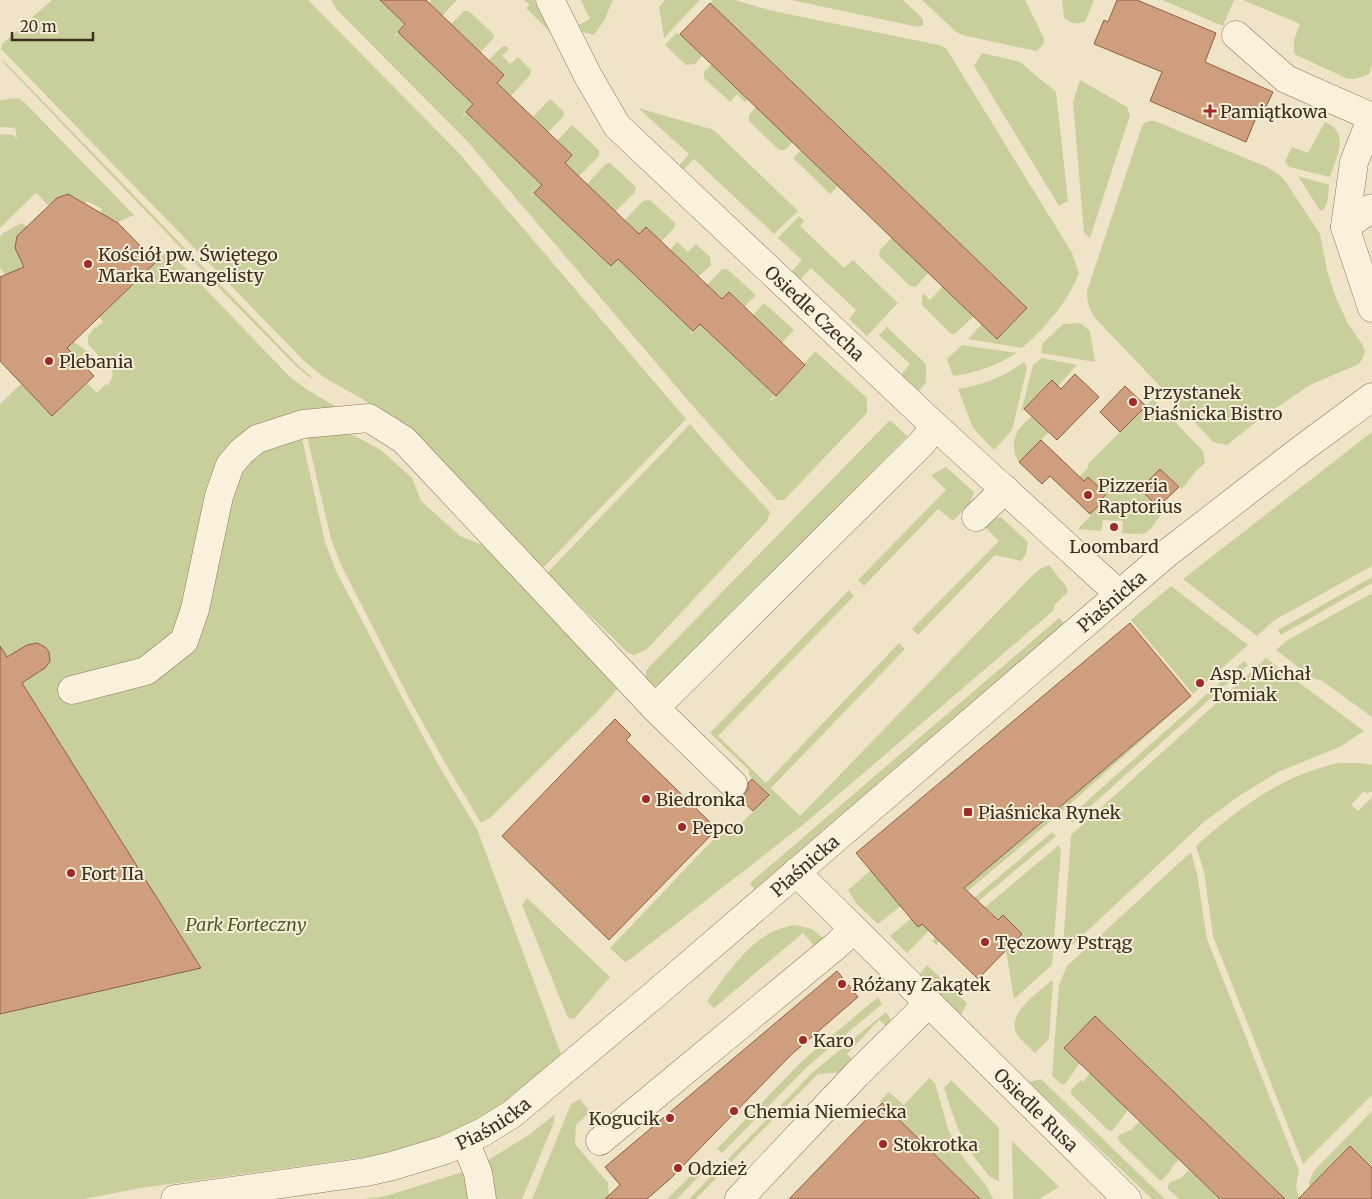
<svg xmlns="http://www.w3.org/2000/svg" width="1372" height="1199" viewBox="0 0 1372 1199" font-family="Merriweather,serif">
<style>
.green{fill:#c9cf9b}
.building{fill:#cf9f7d;stroke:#8d5f41}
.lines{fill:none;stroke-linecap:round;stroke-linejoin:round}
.minor-casing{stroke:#8d765c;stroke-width:29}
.minor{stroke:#faf1dc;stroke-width:28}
.poi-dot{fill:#9e2a2b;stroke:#f7eed8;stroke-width:2}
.labels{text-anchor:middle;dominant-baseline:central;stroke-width:4;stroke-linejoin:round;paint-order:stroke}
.poi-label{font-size:18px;fill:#3d2e20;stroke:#f7eed8;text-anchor:start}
.street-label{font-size:18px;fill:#3d2e20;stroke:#f7eed8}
.park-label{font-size:18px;font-style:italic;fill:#4d5a26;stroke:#f7eed8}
</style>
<rect width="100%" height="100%" fill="#f0e4c8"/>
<!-- green -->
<path class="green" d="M52,0H308L458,152L686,419L542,569L378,410L364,400L325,378L304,361L1,49L2,44Z
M331,0H380L405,24L394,36L399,33L473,104L462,117H463L467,113L542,185L530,197L535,194L610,265L606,270L618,259L692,330L689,335L700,324L775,395L770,400L771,401L805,366L804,364L815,351L867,398V413L784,500H777L698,412L467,141L337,10Z
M431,0H457L442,16L429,3Z
M524,0H534L550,32L526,8L530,5Z
M581,0H613L604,21L594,35L583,32L579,25L590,19Z
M665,0H700L664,38L659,7Z
M713,0H735L773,11L939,45L946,48L1072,253L1079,273C1067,303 1046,327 1022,348L968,339L982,324L998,338L1027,308L710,3Z
M791,0H903L923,19V25L918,27Z
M922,0H1025L1044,38V43L1037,51L1031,50L962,35L955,31Z
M1062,0H1094L1085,22C1077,25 1070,23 1064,18Z
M1162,0H1234L1223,26Z
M1243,0H1372V65L1369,74L1355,79H1348L1294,54V40L1300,24Z
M464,11H469L494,35L493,39L481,52L451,24Z
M676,33L680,34L703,55L695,64L686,65L665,45Z
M506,46L509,49L502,56L510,64L518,57L531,70L530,75L511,96L497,83L504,75L489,60L502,47Z
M982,53L1020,62L1056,92L1068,201L1059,206L974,66Z
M3,60L300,367L312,377L311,378L298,368L223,292L3,62Z
M712,64L748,99L745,102L737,94L730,102L704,78V72Z
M1080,80L1127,107L1130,115L1090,238L1084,233L1073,102Z
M19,98L26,104L134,215L118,222L100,213L102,209L87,201L85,204L68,194L57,198L49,206L36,193L0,228V134L13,135L17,139L15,127L12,128L0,127V100Z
M550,99L564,112L563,117L548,132L533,117Z
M756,107L793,142L785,150H779L749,121V115Z
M638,108L711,129L717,133L798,211L774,234L694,159L680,173L676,169L689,154Z
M1149,121H1155L1267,167L1281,176L1286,182L1320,234L1327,270L1335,296L1347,322L1362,344L1365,351L1363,358L1359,364L1310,385L1257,421L1227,445L1213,442L1096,319C1089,309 1087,303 1087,291L1141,129L1144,123Z
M1325,122C1351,133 1336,158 1330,177L1289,167L1285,162L1292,147L1308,153Z
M572,125L599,150V156L579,176L565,163L572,155L557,141Z
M801,150L838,186L830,194L793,158Z
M610,163L636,187L635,192L615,212L587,184L606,164Z
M1298,176L1329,185C1328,193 1329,205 1322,211L1319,209Z
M650,200L675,223L674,228L661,242L646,227L639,234L625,220L643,201Z
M799,216L804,221L800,226L844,268L853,260L898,303L867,336L849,319L856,310L811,268L797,283L789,275L802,260L778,238Z
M22,223L27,227C11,243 15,248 24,267L21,268L27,281L31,308L0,268V237L3,233Z
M892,237L928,273L916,287L910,286L879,256L880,250Z
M677,242L688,252L696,244L710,257L711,265L698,277L670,250Z
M168,250L291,378L309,391L342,410L346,418L247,457L302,438L325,542L336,571L404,701L439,766L477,829L561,1054L535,1078L503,1103L470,1123L439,1137L405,1148L367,1157L141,1188L84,1199H0V404L21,384L52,416L87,383L97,393L106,384L108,386L113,376L112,371L88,344V336L95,327L96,328L103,322L99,317Z
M722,269H727L756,295L744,307L729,292L722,299L707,285Z
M943,286L974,316L956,333L951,334L922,305V296L924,294L930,300Z
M764,303L794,330L782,343L753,315Z
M1080,323L1090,331L1095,362L1041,353L1043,343L1063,324Z
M887,327L926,364V383L917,393L899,377L910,364L879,335Z
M62,334L90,353L97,360L88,369L58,338Z
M962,345L1017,353C997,365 977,373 953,376L947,359Z
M1042,358L1077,365L1058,386L1052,380L1021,412L1033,365Z
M1024,362L1027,368L1012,430L994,450L973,428L958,389C982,385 1004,377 1024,362Z
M1153,399L1203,451L1205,463L1196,471L1182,489L1160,469L1141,489L1163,512C1146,534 1151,536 1122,533L1123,521L1103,520L1101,531L1078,529L1091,515L1088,513L1106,494L1088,477L1072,494L1067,489L1088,468V464Z
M1032,416L1049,432L1019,462C1014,456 1012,443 1016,435C1018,428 1027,421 1032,416Z
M890,420L907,436L671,679C662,685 656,690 645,687L646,671L649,667Z
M690,424L714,452L770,512L767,521L646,650L634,655L628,653L547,573Z
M339,431L355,436L381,450L412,478L421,501L460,536L483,545L618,688L599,710L490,818L481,823L445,763L409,698L342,567L331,539L306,432Z
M1372,432V566L1273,621L1257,636L1183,579Z
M946,467L974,492L970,503L953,521L938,509L864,586L858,580L946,490L931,475Z
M1001,517L1028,542L1026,554L1021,561L995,555L918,635L912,629L999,541L984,526L995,518Z
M1049,565L1066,586L1068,592L1055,604L1053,611L804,824L632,958L625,962L610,948L727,825L734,831L769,795L749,775V770L710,733L849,590L854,596L718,736L766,783L899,643L905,649L771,788L800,816L1032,576L1040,569Z
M1372,577V583L1281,635L1278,630Z
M1171,586L1248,645L1193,694L1131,620Z
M1372,593V717L1321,680L1314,679L1276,650L1286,641Z
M1059,618L1064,623L754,889L750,883Z
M1266,658L1364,731L1340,747L1278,772L1242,794L1205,821L1067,950L1063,945L1071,835Z
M1244,661L1248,665L1072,823L1068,818Z
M1180,692L1186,701L1060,813L1050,801Z
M1339,763H1361L1372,765V792L1367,793L1364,791L1351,805L1358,811L1372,797V1095L1303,1164L1213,936L1204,872L1196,846C1237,809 1284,774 1339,763Z
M1042,808L1052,820L969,890L907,953L890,936Z
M1052,832L1056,836L979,901L936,945L932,941L975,897Z
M1059,845L1061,851L1052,965L1014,999L1006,950L1022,934L1003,915L998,920L984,908Z
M1191,852L1197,874L1207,939L1299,1171L1296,1186L1299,1199H1285L1095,1016L1064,1048L1080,1063C1074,1070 1071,1078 1065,1084H1061L1052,1076L1059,985L1067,966Z
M872,869L902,905L878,924L856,903L848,890Z
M527,898L610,977L574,1019L568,1018L522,905Z
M795,925L812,929L826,940L816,948L803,933L714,1008L707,1001C731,970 753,931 795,925Z
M927,965L967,1003L961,1015L919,975Z
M1052,980L1053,982L1049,1038L1047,1041L1035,1053C1029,1047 1020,1040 1016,1032C1007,1013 1040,991 1052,980Z
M878,997L882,1004L808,1066L722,1153L717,1149L803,1060Z
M886,1012L891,1020L887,1027L879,1020L847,1054L854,1061L844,1072L818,1074L731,1162L728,1159L813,1072Z
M1090,1073L1128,1110L1112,1131L1108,1130L1071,1094V1090L1081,1080L1083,1082Z
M929,1078L935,1083L948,1129L962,1156L987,1187L993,1199H980L880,1101L889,1092L904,1105Z
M1041,1079L1165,1199H1152L1029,1082Z
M951,1080L999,1128V1181C990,1179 987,1173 981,1166C960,1140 954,1119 944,1088Z
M580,1099L590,1112L576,1125L575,1144L608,1183L609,1195L613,1199H532L571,1104Z
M1372,1111V1168L1350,1146L1319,1178L1333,1192L1310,1199L1309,1182L1313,1172Z
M555,1114L553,1125L522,1199H489L487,1164L488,1160L529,1135Z
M1140,1121L1179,1159L1171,1168L1172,1169L1162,1180H1159L1119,1141L1118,1137L1121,1134L1131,1130Z
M1012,1141L1059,1187L1039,1199H1013Z
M707,1160L711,1164L677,1199H667Z
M717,1170L721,1173L696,1199H689Z
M1189,1170L1220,1199H1179L1168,1189V1186L1170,1182L1181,1178Z
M466,1171L473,1199H363L386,1196Z"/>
<!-- building -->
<path class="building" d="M380,0H426L504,75L497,83L572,155L565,163L639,234L646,227L722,299L729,292L805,365L776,396L700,324L693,331L618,259L611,266L534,193L542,185L466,112L473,104L398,32L405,24Z
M1117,0H1137L1216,33L1205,62L1273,92L1262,115L1258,113L1246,142L1150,101L1162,72L1094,44L1104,20L1108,22Z
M710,3L1027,308L997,339L680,34Z
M68,194L118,223L156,262L67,348L94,376L52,416L0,361V277L24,267L15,248L17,236L57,198Z
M1075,374L1099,397L1057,440L1024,409L1052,380L1061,389Z
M1125,386L1146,406L1120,432L1100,412Z
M1041,440L1084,481L1088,477L1106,494L1102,499L1104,500L1090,514L1050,476L1042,484L1019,462Z
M1160,469L1179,487L1158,507L1140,489Z
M1130,623L1191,696L964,888L998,920L1003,915L1022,934L978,979L922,924L918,927L856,853Z
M37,643L45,647L49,652L50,661L45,668L22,683L201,968L0,1014V646L7,657L27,645Z
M615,719L631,735L626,740L717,829L609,940L502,836Z
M752,779L769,795L753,811L739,798L744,795L748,788V783Z
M837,971L858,997L792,1054L670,1179L647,1199H605L620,1185L605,1167Z
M1095,1016L1285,1199H1220L1064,1048Z
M882,1103L980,1199H789Z
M1350,1146L1372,1168V1199H1298Z"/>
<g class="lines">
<!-- minor casing -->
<g class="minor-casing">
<g id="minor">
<path id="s1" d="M550,0L588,76L617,126L935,426L1119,594"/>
<path d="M1236,35L1286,79L1372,117"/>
<path d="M1372,117L1354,162L1345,227L1372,308"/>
<path d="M1345,227L1372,208"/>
<path d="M976,517L1005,489"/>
<path d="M72,690L146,671L184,641L195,609L219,496L230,465L241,452L257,439L303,424L369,418L404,440L655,708L733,784"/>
<path d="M655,708L922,443L935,426"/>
<path id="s2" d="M796,872L1127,1199"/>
<path d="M465,1141L478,1173L482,1199"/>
<path d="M600,1141L838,944L853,929"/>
<path id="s3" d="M175,1199L366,1172L392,1166L445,1150L483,1132L512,1114L654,995L1166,554L1299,451L1372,397"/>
<path d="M739,1199L856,1075L929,1003"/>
</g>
</g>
<!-- minor -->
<use href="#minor" class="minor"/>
</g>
<!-- markers -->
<g class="poi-dot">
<path d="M1207.5 103.5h5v5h5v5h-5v5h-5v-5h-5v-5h5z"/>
<circle cx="88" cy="264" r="5"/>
<circle cx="49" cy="361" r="5"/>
<circle cx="1133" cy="402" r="5"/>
<circle cx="1088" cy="495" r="5"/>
<circle cx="1114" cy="527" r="5"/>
<circle cx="1200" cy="683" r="5"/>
<circle cx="646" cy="799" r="5"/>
<rect x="963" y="807" width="10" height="10" rx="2.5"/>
<circle cx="682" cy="827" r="5"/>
<circle cx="71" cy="873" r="5"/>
<circle cx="985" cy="942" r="5"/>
<circle cx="842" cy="984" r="5"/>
<circle cx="803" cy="1040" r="5"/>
<circle cx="734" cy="1111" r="5"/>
<circle cx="670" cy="1118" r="5"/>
<circle cx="883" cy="1144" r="5"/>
<circle cx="678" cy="1168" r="5"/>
</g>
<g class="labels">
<!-- poi labels -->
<g class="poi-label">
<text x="1220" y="111">Pamiątkowa</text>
<text x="98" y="254">Kościół pw. Świętego<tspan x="98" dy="21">Marka Ewangelisty</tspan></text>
<text x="59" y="361">Plebania</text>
<text x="1143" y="392">Przystanek<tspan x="1143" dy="21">Piaśnicka Bistro</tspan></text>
<text x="1098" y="485">Pizzeria<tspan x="1098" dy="21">Raptorius</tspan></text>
<text x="1114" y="546" text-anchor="middle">Loombard</text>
<text x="1210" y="673">Asp. Michał<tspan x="1210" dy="21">Tomiak</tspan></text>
<text x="656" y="799">Biedronka</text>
<text x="978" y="812">Piaśnicka Rynek</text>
<text x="692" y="827">Pepco</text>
<text x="81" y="873">Fort IIa</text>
<text x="995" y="942">Tęczowy Pstrąg</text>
<text x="852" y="984">Różany Zakątek</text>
<text x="813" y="1040">Karo</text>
<text x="744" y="1111">Chemia Niemiecka</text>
<text x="660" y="1118" text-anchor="end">Kogucik</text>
<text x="893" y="1144">Stokrotka</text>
<text x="688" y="1168">Odzież</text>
</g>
<!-- street labels -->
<g class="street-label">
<text stroke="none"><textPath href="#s1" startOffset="415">Osiedle Czecha</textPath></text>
<text stroke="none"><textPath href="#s3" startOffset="1140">Piaśnicka</textPath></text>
<text stroke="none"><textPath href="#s3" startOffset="735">Piaśnicka</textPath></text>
<text stroke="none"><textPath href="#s2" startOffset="338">Osiedle Rusa</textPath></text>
<text stroke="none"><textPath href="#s3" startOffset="330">Piaśnicka</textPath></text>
</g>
<!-- park labels -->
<g class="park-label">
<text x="246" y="924">Park Forteczny</text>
</g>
</g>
<!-- scale -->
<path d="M12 32v8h81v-8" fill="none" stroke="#3d2e20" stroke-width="2.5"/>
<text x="20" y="32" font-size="15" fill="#3d2e20" stroke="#f7eed8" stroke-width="4" paint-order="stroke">20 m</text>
</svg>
